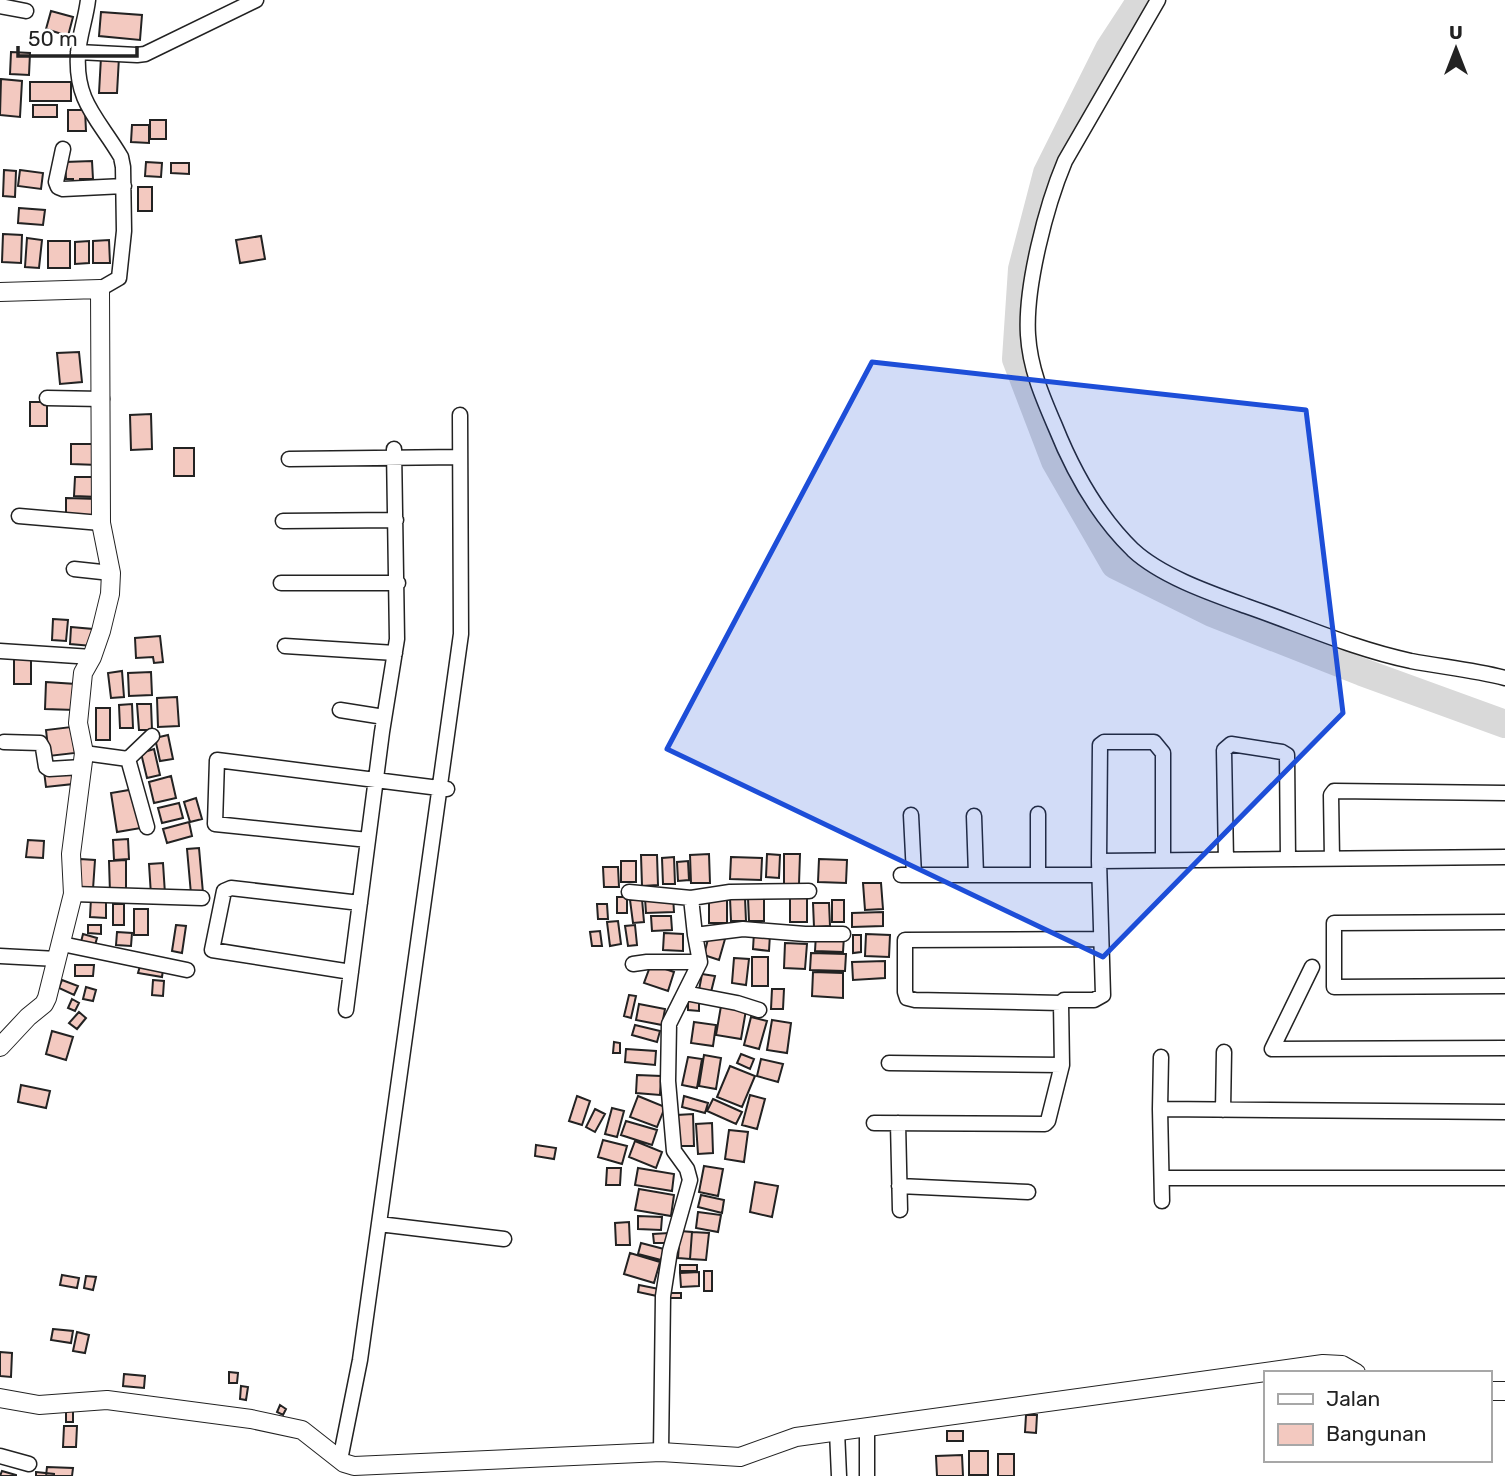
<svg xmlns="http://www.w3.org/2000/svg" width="1505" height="1476" viewBox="0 0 1505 1476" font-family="Rubik,sans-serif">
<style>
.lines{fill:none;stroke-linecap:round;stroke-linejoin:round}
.river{stroke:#d9d9d9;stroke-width:28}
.building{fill:#f3c9c0;stroke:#222;stroke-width:2}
.minor-casing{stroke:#222;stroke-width:17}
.tertiary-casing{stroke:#222;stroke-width:20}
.minor{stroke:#fff;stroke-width:14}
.tertiary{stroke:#fff;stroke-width:18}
.marked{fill:#1d4ed8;fill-opacity:0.2;stroke:#1d4ed8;stroke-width:5;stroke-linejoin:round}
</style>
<rect width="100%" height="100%" fill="#fff"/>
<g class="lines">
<!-- river -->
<path class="river" d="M1141,0L1109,49L1047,173L1022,269L1016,359L1055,461L1115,565L1212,613L1362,672L1505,724"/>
</g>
<!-- building -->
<path class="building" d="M51,11L73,17L68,36L46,29Z
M101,12L142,15L140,40L99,36Z
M11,52L30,53L29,75L10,74Z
M101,57H119L117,93H99Z
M1,79L22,81L20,117L0,115Z
M30,82H71V101H30Z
M33,105H57V117H33Z
M68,110H85L86,131H68Z
M150,120H166V139H150Z
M132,125H149V143L131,142Z
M92,161L93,179H80V186H73V179H66L65,162Z
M146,162L162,163L161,177L145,176Z
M171,163H189V174L171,173Z
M4,170L16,171L15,197L3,196Z
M20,170L43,173L41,189L18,186Z
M138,187H152V211H138Z
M19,208L45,210L43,225L18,223Z
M3,234L22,235L21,263L2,262Z
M261,236L265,259L240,263L236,240Z
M27,238L42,240L39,268L25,267Z
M109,240L110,263H93V241Z
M48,241H70V268H48Z
M89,241V263L75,264V242Z
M79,352L82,382L60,384L57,353Z
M30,402H47V426H30Z
M151,414L152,449L131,450L130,415Z
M71,444H98V465L71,464Z
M174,448H194V476H174Z
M75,477H100L99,497L74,496Z
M66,498L98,499V519L66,518Z
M53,619L68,620L66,641L52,640Z
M71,627L93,629L92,646L70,644Z
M160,636L163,662L154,663L153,657L136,658L135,638Z
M14,655H31V684H14Z
M122,671L124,697L111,698L108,673Z
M151,672L152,695L129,696L128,673Z
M46,682L76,684L75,710L45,709Z
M177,697L179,726L158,727L157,698Z
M132,704L133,728H120L119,705Z
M137,704H151L152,730H139Z
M96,708H110V740H96Z
M71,727L75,753L49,756L46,730Z
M168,735L173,759L160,761L155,738Z
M154,749L160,775L147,778L141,753Z
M71,769L73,784L46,787L44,771Z
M171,776L176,798L154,803L149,782Z
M135,789L141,828L117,832L111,793Z
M196,798L202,819L190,822L184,802Z
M179,803L183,818L162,823L158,808Z
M189,822L192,836L167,843L163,829Z
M128,839L129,859L114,860L113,840Z
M28,840L44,841L43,858L26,857Z
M199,848L203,893L191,894L187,849Z
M709,854L710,883H691L690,855Z
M767,854L780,855L779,878L766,877Z
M784,854H800L799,884H784Z
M641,855H657L658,885L642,886Z
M674,857L675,884H663L662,858Z
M731,857L762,858L761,880L730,879Z
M80,859L95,860L93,889L78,888Z
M819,859L847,860L846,883L818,882Z
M126,860V892L110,893L109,861Z
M621,861H636V882H621Z
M688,861L689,880L678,881L677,862Z
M163,863L165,894L151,895L149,864Z
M603,867H618L619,887H604Z
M863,883H881L883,909L865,910Z
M790,895H807V922H790Z
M673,896L674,912L646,913L645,898Z
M617,897H627V913H617Z
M709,897H727V923H709Z
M764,897V921H749L748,898Z
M91,898H106V918L90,917Z
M730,898H745L746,921H731Z
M642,899L644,922L633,923L630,900Z
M832,900H844V922H832Z
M813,903H829L830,926L814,927Z
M113,904H124V925H113Z
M597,904H607L608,919H598Z
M134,909H148V935H134Z
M883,912V926L852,927V913Z
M651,916H671L672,930L652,931Z
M618,921L621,944L610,946L607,922Z
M88,925H101V934L88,933Z
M176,925L186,926L182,953L172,951Z
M635,925L637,945L628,946L625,926Z
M600,931L602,946H592L590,932Z
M117,932L132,933L131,946L116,945Z
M754,932L770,934L769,951L753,949Z
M664,933L683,934V951L663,950Z
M83,934L97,938L95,945L81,942Z
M816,934L844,936L843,952L815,951Z
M866,934L890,935L889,957L865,956Z
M709,935L725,939L719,960L704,955Z
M853,935H861V952L853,953Z
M785,943L807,944L805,969L784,968Z
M811,953L846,954L845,971L810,970Z
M752,957H768V986H752Z
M734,958L749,959L746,985L732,983Z
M885,961V978L853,980L852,962Z
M651,964L674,972L668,991L644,983Z
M75,965H94L93,976H75Z
M140,966L163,970L162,977L138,973Z
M813,972L843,973V998L812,996Z
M702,974L715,976L711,992L699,990Z
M62,980L78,986L74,995L59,988Z
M153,980L164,981L163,996L152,995Z
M86,987L96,990L93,1001L83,999Z
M772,989H784L783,1009H771Z
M629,995L636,996L631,1018L624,1016Z
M72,999L79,1003L75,1011L68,1008Z
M688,1001H699V1011L688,1010Z
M639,1004L665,1009L662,1025L636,1020Z
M721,1006L746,1010L741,1039L716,1035Z
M79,1012L86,1018L77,1029L69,1023Z
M751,1017L767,1021L759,1049L744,1045Z
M772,1020L791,1023L787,1053L767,1050Z
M694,1022L716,1025L713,1046L691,1043Z
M635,1025L660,1031L657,1042L632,1035Z
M52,1031L73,1037L66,1060L46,1054Z
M614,1042L620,1043V1053H613Z
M626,1049L656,1051L655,1065L625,1062Z
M741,1054L754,1059L750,1069L737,1063Z
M704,1055L721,1058L716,1089L699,1086Z
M688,1057L702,1059L697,1088L682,1085Z
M761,1059L783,1064L778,1082L757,1076Z
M730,1066L755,1076L742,1107L717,1097Z
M637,1075L661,1076L660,1095L636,1093Z
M21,1085L50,1091L46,1108L18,1102Z
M750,1095L765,1099L757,1129L742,1125Z
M577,1096L590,1101L582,1125L569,1121Z
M638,1096L665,1107L657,1127L630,1117Z
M684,1096L708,1103L705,1113L682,1107Z
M713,1099L742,1112L736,1124L707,1111Z
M612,1108L624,1111L617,1137L605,1134Z
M595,1109L605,1114L595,1132L586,1127Z
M693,1114L694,1146H678L677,1115Z
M626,1121L657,1130L652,1145L621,1135Z
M712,1123L713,1153L698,1154L696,1124Z
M729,1130L748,1132L744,1162L725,1159Z
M603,1140L627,1146L622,1164L598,1157Z
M635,1141L662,1152L656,1168L629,1157Z
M536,1145L556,1148L554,1159L535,1156Z
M704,1166L723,1169L718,1196L699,1192Z
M607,1168H621L620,1185H606Z
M638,1168L674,1174L672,1191L635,1185Z
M755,1182L778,1186L772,1217L750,1212Z
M639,1189L674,1195L671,1216L635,1210Z
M701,1195L724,1200L722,1213L698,1207Z
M698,1212L721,1215L718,1232L696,1228Z
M638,1216L662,1217L661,1230L638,1229Z
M629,1222L630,1245H616L615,1223Z
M680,1231L692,1232L690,1259L678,1258Z
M692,1232L709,1233L706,1260L690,1259Z
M669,1233V1243H654L653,1234Z
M641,1243L664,1249L661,1260L638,1254Z
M630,1253L660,1262L654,1283L624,1274Z
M680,1265H697V1271H680Z
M704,1271H712V1291H704Z
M699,1272V1286L681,1287L680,1273Z
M62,1275L79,1278L77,1288L60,1285Z
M86,1276L96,1277L93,1290L84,1288Z
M639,1285L659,1289L657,1296L638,1292Z
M668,1293H681V1298H668Z
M53,1329L73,1331L71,1343L51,1340Z
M77,1332L89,1335L85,1353L73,1351Z
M0,1352L12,1353L11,1377L0,1376Z
M229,1372L238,1373L237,1383H229Z
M124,1374L145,1376L144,1388L123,1386Z
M241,1386L248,1387L246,1400L240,1399Z
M66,1405H73V1422H66Z
M280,1405L286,1409L283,1415L277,1412Z
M1026,1415H1037L1036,1433L1025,1432Z
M64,1426H77L76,1447H63Z
M947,1431H963V1441H947Z
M969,1451H988V1475H969Z
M998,1454H1014V1476H998Z
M962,1455L963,1476H937L936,1456Z
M47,1467L73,1468L72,1476H46Z
M2,1471L16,1475V1476H0Z
M36,1472L54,1474V1476H36Z"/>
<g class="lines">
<!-- minor casing -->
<g class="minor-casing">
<path id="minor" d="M88,0C86,18 79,36 78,54C75,102 98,118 121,157L123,167L124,231L119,278L100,289
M1158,0L1065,161C1046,206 1025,287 1028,335C1030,368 1042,396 1055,426C1073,471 1097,515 1133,550C1161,576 1210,593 1246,606C1301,625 1354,649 1411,661C1443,667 1474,670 1505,678
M0,6L26,11
M78,52L137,55L145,54L256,0
M63,149L56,182L58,187L63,189L124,186
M47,398L102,399
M289,459L460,457
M19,516L101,523
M283,521L396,520
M74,569L111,573
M281,583H398
M285,646L395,653
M0,651L92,657
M340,710L384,717
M4,742L40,743L43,748L46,767L49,769L82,767
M84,753L128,759L147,827
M128,759L152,736
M1038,814V875
M911,815L914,875
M974,816L976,875
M368,840L215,824L217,760L447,789
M1332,859L1331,795L1334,791L1505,793
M1226,860L1224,750L1231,744L1282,752L1287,755L1288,859
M1099,861L1505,857
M901,875H1099
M629,892L691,898
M73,894L202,898
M1505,922L1334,923V987L1505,986
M695,935L743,929L805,934H843
M62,944L187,970
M0,956L57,959
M633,964L647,962H700
M1312,967L1272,1049L1505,1048
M351,972L212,950L224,891L231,888L360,903
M685,993L737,1003L759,1010
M1061,1003L915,1000L907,998L905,992V940L1101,939
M346,1010L382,732L397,639L394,449
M1161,1057L1160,1109L1162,1201
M889,1063L1062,1065
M1160,1109L1505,1112
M1223,1110L1224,1052
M874,1123L1045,1124L1048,1121L1062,1065L1061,1003L1064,1000H1094L1103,995L1099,861L1100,745L1104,742H1154L1163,753V860
M898,1123L900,1210
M1162,1178H1505
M899,1186L1028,1192
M379,1224L504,1239
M837,1431L839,1476
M661,1452L663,1296L670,1251L690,1180L687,1169L674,1151L668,1081L669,1024L700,962L695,935L691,898L730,892L809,891
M0,1456L29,1464
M340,1460L360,1360L461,634L460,415
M867,1476V1427"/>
</g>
<!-- tertiary casing -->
<g class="tertiary-casing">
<path id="tertiary" d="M0,292L100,289L101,523L111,573L110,594L101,631L92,657L83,673L78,723L84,753L71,854L73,894L47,998L44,1004L28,1017L0,1047
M1489,1391H1505
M0,1398L39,1405L107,1400L251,1419L302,1430L344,1463L354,1466L661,1452L740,1457L796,1437L1323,1364L1342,1365L1356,1373"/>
</g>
<!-- minor -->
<use href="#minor" class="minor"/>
<!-- tertiary -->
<use href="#tertiary" class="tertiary"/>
</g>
<!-- marked area -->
<path class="marked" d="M872,362L1306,410L1343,713L1103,957L667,749Z"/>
<!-- legend -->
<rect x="1264" y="1371" width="228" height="91" fill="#ffffff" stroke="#a7a7a7" stroke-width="2"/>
<rect x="1278" y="1394" width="35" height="10" fill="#ffffff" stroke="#a7a7a7" stroke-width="2"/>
<text x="1326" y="1406" font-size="21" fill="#222222">Jalan</text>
<rect x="1278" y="1424" width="35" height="21" fill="#f3c9c0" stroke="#a7a7a7" stroke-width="2"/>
<text x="1326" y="1441" font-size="21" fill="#222222">Bangunan</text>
<!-- north arrow -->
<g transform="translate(1456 49)" stroke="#ffffff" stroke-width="5" paint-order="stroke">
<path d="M0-5L12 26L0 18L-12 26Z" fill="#222222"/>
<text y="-10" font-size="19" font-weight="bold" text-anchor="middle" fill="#222222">U</text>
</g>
<!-- scale -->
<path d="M18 46v10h119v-10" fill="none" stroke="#222222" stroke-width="3.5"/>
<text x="28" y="46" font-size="21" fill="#222222" stroke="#ffffff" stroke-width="5" paint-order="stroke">50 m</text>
</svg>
